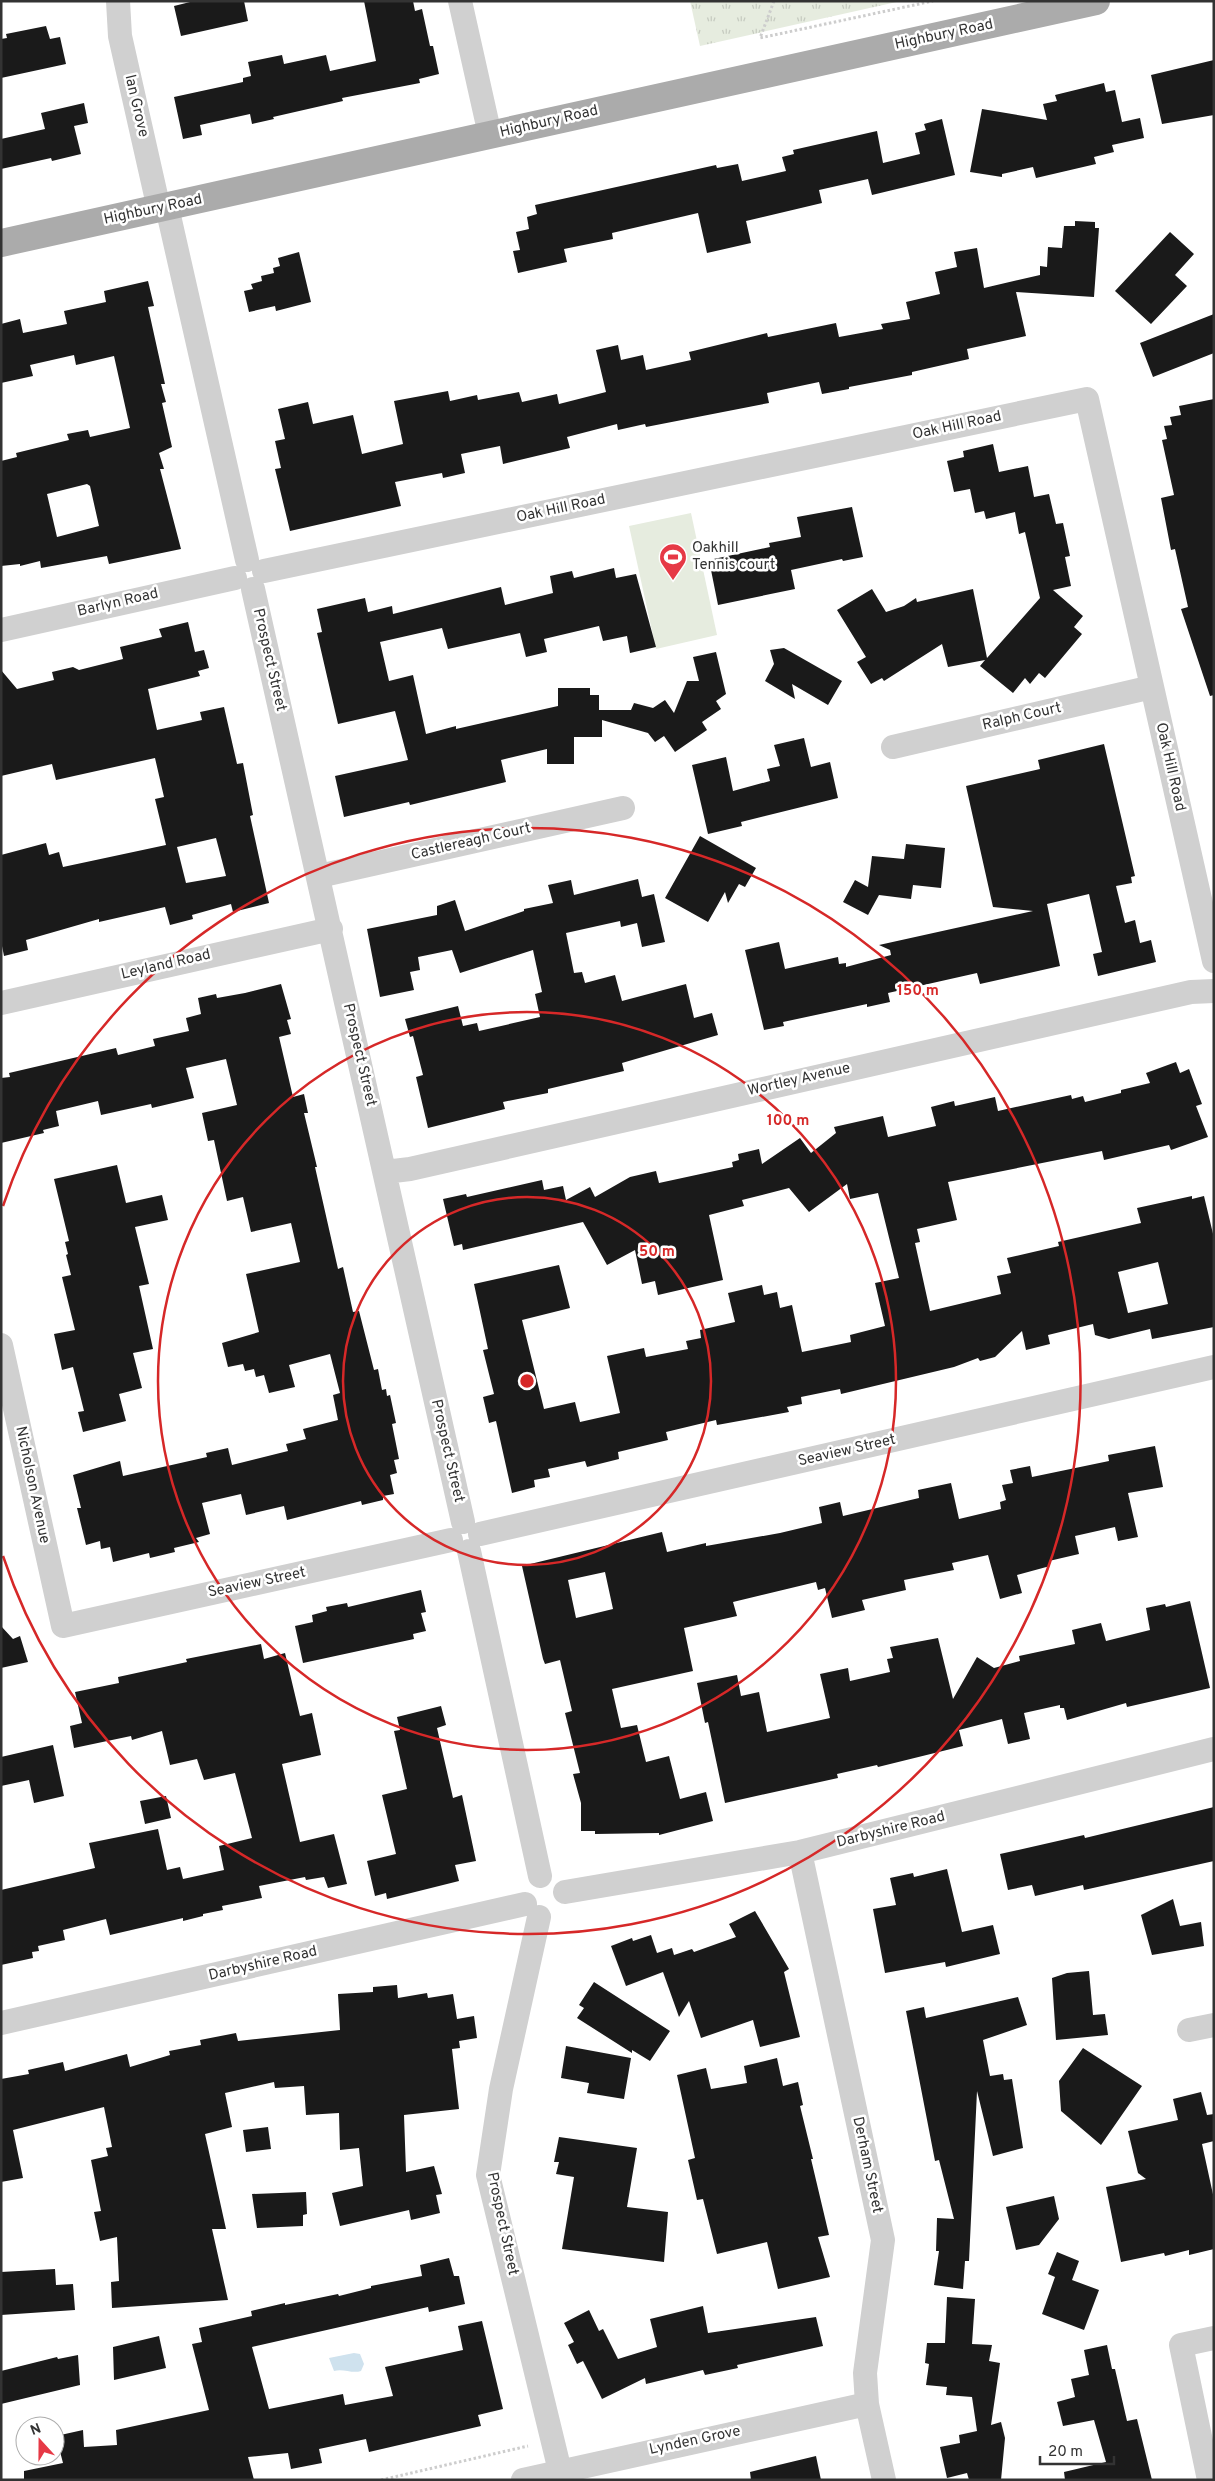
<svg xmlns="http://www.w3.org/2000/svg" width="1215" height="2481" viewBox="0 0 1215 2481" font-family="Overpass,sans-serif">
<style>
.grass{fill:url(#grass-tufts)}
.pitch{fill:#e6ecdf}
.water{fill:#cfe2ee}
.building{fill:#1a1a1a;fill-rule:evenodd}
.lines{fill:none;stroke-linecap:round;stroke-linejoin:round}
.path{stroke:#cdcdcd;stroke-width:3;stroke-dasharray:2.5 2.5;stroke-linecap:butt}
.street{stroke:#d0d0d0;stroke-width:24}
.primary{stroke:#ababab;stroke-width:28}
.ring{fill:none;stroke:#d62828;stroke-width:2.5}
.labels{text-anchor:middle;dominant-baseline:central;stroke-width:5;stroke-linejoin:round;paint-order:stroke}
.street-label{font-size:15px;fill:#333;stroke:#fff}
.poi-label{font-size:15px;fill:#333;stroke:#fff;text-anchor:start}
.centre{fill:#d62828;stroke:#fff;stroke-width:2.5}
.ring-label{font-size:15px;text-anchor:middle;font-weight:bold;fill:#d62828;stroke:#fff;stroke-width:5;stroke-linejoin:round;paint-order:stroke}
</style>
<defs>
<pattern id="grass-tufts" width="24" height="20" patternUnits="userSpaceOnUse" patternTransform="scale(1.25)"><rect width="24" height="20" fill="#e6ecdf"/><path d="M3 7l-1-3M5 7V3M7 7l1-3M15 17l-1-3M17 17v-4M19 17l1-3" fill="none" stroke="#c6cbc0"/></pattern>
</defs>
<rect width="100%" height="100%" fill="#fff"/>
<!-- grass -->
<path class="grass" d="M690,1H901L700,46Z"/>
<!-- pitch -->
<path class="pitch" d="M691,513L717,635L656,649L629,526Z"/>
<!-- water -->
<path class="water" d="M354,2353L360,2354L364,2364L361,2371C352,2374 343,2368 334,2371L329,2358Z"/>
<!-- building -->
<path class="building" d="M194,1H244L248,21L181,36L174,6Z
M364,1H413L415,11L422,9L430,46H433L439,74L419,79L420,83L342,98L343,101L273,117L274,119L252,124L250,114L200,125L202,135L183,139L174,97L243,82V78L251,76L248,62L282,55L284,64L326,55L330,71L376,61Z
M46,26L50,39L60,37L66,64L1,78V39L7,38L6,34Z
M1214,60V115L1162,124L1151,75Z
M1104,83L1106,92L1115,90L1122,122L1140,118L1144,138L1112,145L1114,152L1094,157L1096,164L1036,178L1033,167L1002,174V177L970,172L982,109L1047,120L1043,104L1057,101L1055,95Z
M84,103L88,123L74,126L81,154L52,161L51,158L1,169V139L45,129L41,113Z
M942,119L955,175L872,195L868,179L819,190L822,203L746,221L751,243L707,253L698,213L612,233L613,239L564,249L567,262L518,273L513,251L520,250L516,232L529,229L527,217L537,214L535,205L716,165L717,168L738,164L742,181L786,171L782,157L794,154L793,150L877,131L883,163L920,154L915,133L926,130L924,124Z
M1075,221L1095,222V228H1099L1094,297L1016,292L1026,336L967,349L969,359L912,372V375L849,387V389L822,394L819,382L767,393L769,403L646,427L645,424L618,430L617,424L567,437L570,448L503,464L500,446L461,454L465,473L443,478L442,473L395,482L401,506L290,531L275,469L281,468L275,441L285,439L278,409L308,402L313,424L353,415L362,454L403,444L394,401L448,391L450,401L477,395L478,400L519,392L522,402L557,394L559,404L606,392L596,350L618,345L621,360L643,355L646,370L691,360L689,352L767,333L768,337L836,323L839,337L883,329L881,324L910,319L906,302L940,294L935,272L957,267L954,252L977,248L984,288L1040,275V266L1047,267L1048,247L1062,248L1064,226H1075Z
M1170,232L1194,254L1175,275L1187,286L1151,324L1115,291Z
M299,252L311,302L276,311L275,306L249,312L244,291L253,289L251,284L262,281L261,276L274,273L273,268L280,266L278,258Z
M148,281L154,306L148,307L165,384H161L166,402L162,403L172,447L159,453L164,469H160L181,549L109,564L107,556L41,568L40,561L20,566V564L1,566V461L17,457L16,453L69,440L67,434L88,430L90,437L130,428L114,356L76,365L74,355L30,365L33,376L1,383V324L20,319L23,333L67,324L64,311L106,302L104,291ZM87,484L90,486L99,526L57,537L47,494Z
M1214,314V353L1153,377L1140,343Z
M1214,399V695L1210,696L1181,609L1188,607L1175,549L1171,550L1161,498L1174,495L1162,440L1167,439L1164,426L1172,425L1170,417L1181,415L1179,406Z
M993,444L999,472L1028,466L1034,497L1049,494L1056,524L1063,523L1070,556L1065,557L1071,586L1053,590L1083,616L1074,627L1082,634L1045,678L1039,673L1030,684L1025,678L1013,693L980,666L985,660L948,667L942,644L884,681L882,678L871,684L857,662L866,657L837,610L872,589L886,612L904,606L916,598L917,602L973,589L987,658L1040,598L1025,532L1019,534L1015,512L986,519L984,511L975,513L970,489L954,492L947,461L964,457L963,451Z
M852,507L863,557L843,561L842,559L791,570L795,589L718,605L709,560L770,547L769,543L801,537L797,517Z
M614,568L616,578L636,574L656,647L630,653L627,636L603,641L599,626L544,639L547,652L526,657L520,633L448,649L442,628L380,642L389,681L413,675L426,734L456,726V729L558,706V688H590V695H599V710H631L634,703L653,708L665,700L674,713L687,681H699L693,657L716,652L726,694L716,701L721,709L702,722L707,730L675,752L664,736L655,742L648,733L602,720V737H574V764H547V749L501,760L506,782L410,805L409,802L344,817L335,776L408,760L395,711L338,724L317,633L322,632L317,609L365,598L368,612L392,606L393,614L501,587L505,605L553,593L550,576L572,571L574,578Z
M188,622L195,652L204,650L209,668L198,671L200,676L148,689L157,730L202,720L200,712L224,707L237,764L243,763L253,815L250,816L269,903L233,912L231,904L192,915L193,919L170,925L165,907L99,922V919L26,940L28,950L4,956L1,941V855L46,843L49,855L59,852L63,867L166,845L155,799L164,797L155,758L56,780L52,764L1,776V670L17,689L54,680L52,672L73,667L79,670L123,659L120,647L162,637L159,629ZM216,838L226,876L186,883L177,847Z
M784,648L842,681L828,705L792,684L795,699L765,681L774,664L770,650Z
M804,738L811,767L830,762L838,798L741,822L742,826L708,834L692,765L726,757L733,791L770,781L767,769L780,766L774,745Z
M1104,744L1135,876L1131,877L1132,883L1116,886L1125,923L1135,920L1140,943L1151,940L1156,962L1098,976L1093,954L1102,952L1089,894L1047,904L1060,966L980,984L977,973L888,993L890,1002L867,1007V1004L783,1022L784,1026L764,1030L745,950L779,942L785,969L838,957L839,964L846,963V967L891,955L890,950L879,945L1033,911L993,907L966,786L1040,769L1038,760Z
M700,836L756,868L745,887L739,884L728,903L725,892L708,922L665,898Z
M906,844L945,848L941,888L913,885L911,899L879,895L868,915L843,902L855,880L868,887L872,856L904,859Z
M638,879L642,897L654,894L665,942L642,947L637,923L621,927L620,921L566,933L574,973L582,972L585,983L615,975L622,1001L686,984L694,1018L712,1013L718,1035L622,1063L624,1071L548,1089V1093L503,1102L505,1109L428,1128L416,1077L423,1075L413,1036L410,1037L405,1019L458,1006L463,1026L477,1023L479,1031L540,1017L535,994L542,992L533,950L460,973L452,950L418,957L420,970L410,972L414,990L380,997L367,929L437,915V906L455,900L465,931L524,911V909L553,903L548,885L571,880L574,895Z
M281,984L291,1019L287,1020L291,1034L279,1037L293,1097L304,1094L308,1113H304L317,1167H315L338,1269L343,1267L353,1312L359,1311L374,1370L378,1369L382,1390L386,1389L387,1396L390,1395L396,1423L392,1424L399,1459L394,1460L397,1473L390,1475L394,1494L383,1496V1500L362,1505L361,1501L287,1520L284,1506L246,1515L241,1494L202,1503L210,1534L196,1538L199,1542L174,1548L175,1552L150,1558L149,1553L113,1562L110,1547L101,1549L100,1541L86,1545L77,1508H81L73,1475L120,1461L123,1476L207,1457L206,1453L228,1448L232,1465L288,1451L286,1444L306,1439L303,1429L338,1420L333,1395L340,1393L330,1354L289,1365L295,1387L269,1393L264,1375L256,1377L254,1369L245,1371L243,1364L228,1367L222,1343L259,1332L246,1274L300,1262L291,1223L251,1232L243,1197L227,1201L214,1140L208,1141L202,1113L237,1105L226,1059L186,1068L194,1098L152,1108L151,1104L101,1115L98,1101L56,1111L59,1126L43,1130L44,1133L1,1143V1078L10,1077L9,1073L116,1048L118,1055L155,1046L153,1039L189,1031L186,1018L201,1014L198,998L216,994L217,998L245,993Z
M1176,1062L1180,1073L1189,1069L1202,1104L1196,1106L1208,1137L1171,1150L1169,1145L1104,1160L1102,1151L948,1182L957,1220L917,1229L920,1242L915,1243L930,1311L1001,1294L997,1276L1011,1273L1007,1258L1059,1246L1058,1242L1141,1223L1137,1208L1192,1196V1199L1204,1196L1214,1238V1327L1152,1339L1150,1329L1109,1339L1095,1335L1093,1324L1048,1335L1050,1344L1026,1350L1022,1331L995,1357L980,1361L978,1358L954,1367L841,1394L840,1389L801,1397L802,1404L787,1407L789,1412L717,1425L716,1420L666,1432L668,1440L618,1452L619,1459L587,1467L585,1461L548,1469L550,1477L534,1480L535,1487L512,1493L496,1421L489,1423L483,1397L494,1394L483,1350L488,1349L474,1284L559,1265L570,1308L522,1320L544,1409L575,1402L580,1422L620,1413L607,1356L644,1348L646,1357L688,1349L686,1341L701,1338L700,1330L735,1322L728,1293L762,1285L764,1295L777,1292L780,1308L792,1305L802,1352L851,1342L850,1335L885,1326L875,1283L899,1278L878,1193L850,1199L847,1184L809,1212L789,1188L742,1200L744,1206L709,1215L723,1280L658,1295L655,1281L642,1284L635,1250L607,1265L583,1222L463,1250L462,1244L454,1246L443,1199L466,1194L467,1197L542,1180L544,1190L563,1186L566,1200L590,1187L595,1197L630,1177L656,1171L659,1183L733,1167L732,1162L739,1160L738,1154L759,1149L762,1164L800,1138L811,1153L836,1133L834,1127L883,1116L888,1137L936,1126L931,1107L954,1101L955,1106L995,1097L998,1111L1071,1095L1072,1099L1083,1096L1085,1102L1121,1093V1090L1150,1083L1146,1073ZM1158,1262L1168,1304L1128,1313L1118,1272Z
M117,1165L126,1203L162,1195L168,1220L135,1227L149,1284L139,1286L153,1349L133,1353L142,1388L119,1394L126,1421L83,1432L78,1412L84,1411L73,1367L62,1370L54,1334L75,1330L62,1277L71,1275L66,1255L68,1254L65,1242L69,1241L54,1179Z
M1155,1446L1163,1487L1128,1493L1138,1537L1118,1541L1115,1527L1075,1536L1079,1554L1049,1561L1050,1566L1017,1575L1022,1593L1000,1599L988,1555L952,1563L954,1570L904,1580L906,1590L862,1600L865,1610L832,1618L825,1588L818,1590L816,1582L733,1602L737,1616L684,1628L693,1671L612,1689L621,1728L637,1725L646,1762L669,1756L680,1799L706,1792L713,1821L659,1835V1833L595,1834V1831H581V1803L573,1774L580,1773L565,1713L572,1711L560,1660L545,1664L543,1659L522,1566L662,1532L667,1552L706,1543V1546L780,1533L822,1523L819,1507L840,1502L843,1516L919,1498L918,1490L951,1483L959,1519L1001,1509L1000,1502L1006,1500L1002,1485L1013,1483L1010,1470L1030,1466L1032,1477L1109,1461L1108,1455ZM605,1572L613,1609L576,1618L568,1580Z
M421,1590L426,1612L421,1613L426,1631L413,1634L414,1639L303,1663L295,1626L313,1622L312,1615L327,1611L326,1607L347,1603L348,1607Z
M1190,1601L1210,1688L1127,1707L1126,1703L1067,1720L1064,1708H1060V1705L1024,1713L1030,1739L1008,1744L1002,1719L959,1730L963,1746L878,1767L877,1765L837,1774L838,1778L725,1803L708,1722L705,1723L697,1683L737,1675L741,1696L759,1692L767,1732L830,1718L820,1674L848,1668L850,1681L890,1672L887,1659L893,1658L890,1647L938,1638L953,1699L977,1657L994,1668L1020,1661L1019,1656L1075,1644L1072,1630L1101,1623L1106,1641L1150,1630L1146,1608L1165,1604L1166,1607Z
M1,1626L13,1639L20,1636L28,1662L1,1668Z
M261,1644L264,1659L285,1653L300,1716L312,1713L321,1755L282,1764L300,1842L334,1834L347,1884L328,1888L324,1877L306,1880L305,1877L259,1886L262,1898L222,1906L223,1910L203,1914V1916L183,1921V1918L110,1935L106,1919L63,1930L65,1940L38,1946L39,1951L32,1952L33,1958L1,1965V1890L95,1868L89,1843L158,1829L167,1870L180,1867L183,1879L224,1870L219,1846L252,1838L235,1773L204,1780L197,1759L170,1765L162,1731L132,1740L131,1736L74,1748L70,1726L82,1723L75,1692L119,1683L118,1677L187,1662L186,1659Z
M441,1706L446,1725L437,1728L453,1798L462,1795L476,1861L455,1865L459,1881L387,1899L386,1893L375,1896L367,1861L396,1854L382,1795L407,1789L394,1731L400,1730L397,1717Z
M53,1745L64,1796L34,1803L29,1780L1,1786V1757Z
M166,1796L171,1818L145,1824L140,1801Z
M1214,1807V1861L1084,1890L1083,1885L1035,1896L1032,1885L1008,1890L1000,1854L1084,1835L1085,1838Z
M947,1869L962,1932L993,1925L1000,1954L946,1967L945,1962L885,1973L873,1909L896,1905L890,1878L913,1873L914,1877Z
M1173,1899L1180,1926L1201,1922L1204,1946L1152,1955L1141,1915Z
M755,1911L789,1969L784,1972L800,2037L760,2047L753,2020L701,2038L689,2001L679,2017L663,1972L626,1986L611,1946L632,1938L633,1941L651,1935L657,1953L672,1948L674,1955L692,1949L694,1952L736,1937L729,1924Z
M1089,1971L1093,2015L1105,2014L1108,2035L1056,2040L1052,1978L1067,1973Z
M594,1982L670,2031L650,2061L632,2050V2053L577,2018L584,2008L579,2005Z
M397,1985L398,1998L427,1993L428,1998L453,1994L457,2019L474,2016L477,2038L459,2041L460,2048L452,2049L459,2109L404,2115L406,2172L434,2166L442,2194L436,2195L440,2213L411,2220L409,2210L340,2226L332,2193L363,2186L359,2148L340,2150L339,2113L306,2115L304,2086L275,2088L274,2082L225,2093L232,2127L205,2134L226,2229H212L228,2300L112,2308L111,2282L119,2281L117,2237L100,2241L94,2212L101,2211L91,2160L108,2156L106,2148L112,2147L104,2107L13,2130L23,2178L1,2182V2079L29,2074L28,2070L63,2062L65,2071L127,2054L130,2067L170,2055L169,2051L201,2045L200,2040L236,2033L238,2041L340,2030L338,1994L373,1992V1987Z
M1018,1997L1027,2025L983,2040L990,2076L1003,2074L1004,2080L1012,2079L1023,2148L993,2156L977,2091L969,2261H965L963,2289L934,2285L939,2251H936L937,2218L954,2219L939,2160L935,2161L906,2011L924,2007L926,2018Z
M566,2046L631,2058L624,2099L587,2093L589,2083L561,2078Z
M1083,2048L1142,2086L1101,2145L1061,2111L1059,2081Z
M777,2058L783,2086L798,2082L803,2105L800,2106L813,2159H811L829,2235L818,2237L830,2277L778,2289L767,2242L717,2254L703,2199L697,2200L688,2160L695,2158L677,2075L706,2068L711,2089L747,2083L744,2066Z
M1201,2092L1207,2115L1214,2114V2141L1202,2144L1214,2199V2249L1189,2255V2250L1165,2256L1164,2253L1121,2262L1106,2187L1146,2179L1138,2173L1128,2131L1178,2120L1173,2099Z
M268,2127L271,2149L246,2152L243,2130Z
M559,2137L637,2148L627,2207L668,2212L664,2262L562,2249L574,2177L556,2174L559,2162H554Z
M306,2192L307,2214L303,2215V2226L257,2228L252,2194Z
M1054,2196L1059,2219L1039,2245L1016,2250L1006,2207Z
M1057,2252L1079,2261L1072,2280L1099,2290L1084,2330L1042,2314L1055,2277L1048,2274Z
M449,2258L454,2276H459L465,2304L429,2312L428,2307L252,2347L269,2409L343,2394L345,2405L393,2396L385,2367L463,2350L458,2326L482,2321L503,2409L478,2415L481,2426L369,2452L366,2439L319,2449L322,2463L291,2469L288,2453L248,2457L254,2480H24V2471L63,2463L56,2436L83,2430L84,2447L117,2445L116,2430L209,2410L192,2344L202,2342L199,2328L252,2316L251,2311L285,2303V2305L338,2294L339,2296L371,2288V2286L422,2276L420,2265Z
M55,2269L56,2285L73,2284L75,2310L1,2315V2272Z
M947,2297L975,2299L972,2344L992,2345L989,2361L1000,2363L991,2425L1001,2422L1005,2438L1001,2480H969L967,2473L947,2478L940,2447L960,2443L959,2435L977,2431L972,2397L946,2395L947,2387L926,2385L929,2364L925,2363L927,2343H945Z
M703,2306L708,2333L816,2317L823,2346L737,2365L738,2368L705,2375L703,2370L646,2384L645,2378L602,2399L583,2361L577,2364L568,2345L574,2342L564,2323L589,2310L599,2331L603,2329L618,2359L657,2347L650,2319Z
M159,2336L166,2368L114,2380L113,2347Z
M1107,2345L1112,2369H1115L1127,2421L1137,2419L1152,2480H1065L1064,2472L1106,2462L1094,2420L1063,2426L1057,2402L1075,2397L1071,2379L1089,2375L1084,2350Z
M78,2355L80,2385L1,2404V2371L57,2357L58,2359Z
M816,2456L821,2480H751L750,2472Z"/>
<g class="lines">
<!-- path -->
<path class="path" d="M774,1L760,38L933,1
M381,2480L528,2446"/>
<!-- street -->
<path class="street" d="M118,1L120,36L159,209
M460,1L490,135
M167,207L247,560
M264,571L1087,399L1214,961
M253,589L463,1522
M1,630L235,578
M893,747L1152,687
M319,876L623,808
M1,1003L331,929
M385,1172L410,1169L1191,992L1214,991
M1,1345L63,1626L451,1540
M480,1534L1214,1367
M469,1551L540,1876
M800,1852L883,2240L865,2373L867,2404L884,2480
M565,1892L800,1852L1214,1749
M539,1917L501,2089L488,2175L560,2471
M1,2023L525,1904
M1189,2030L1214,2025
M523,2480L867,2404
M1209,2480L1181,2345L1214,2338"/>
<!-- primary -->
<path class="primary" d="M1,243L1096,1"/>
</g>
<!-- distance rings -->
<g class="ring">
<circle cx="527" cy="1381" r="184"/>
<circle cx="527" cy="1381" r="369"/>
<path d="M3 1206A553 553 0 1 1 3 1556"/>
</g>
<!-- icons -->
<defs>
<g id="stadium-pin" transform="scale(1.4375)"><path d="M0 17L-7.5 6A9.5 9.5 0 1 1 7.5 6Z" fill="#e63946" stroke="#fff"/><path d="M0-5a6.5 5 0 1 0 0 10a6.5 5 0 1 0 0-10ZM-3.5-1.8h7v3.6h-7Z" fill="#fff"/></g>
</defs>
<g fill-rule="evenodd">
<use href="#stadium-pin" x="673" y="557"/>
</g>
<g class="labels">
<!-- street labels -->
<g class="street-label">
<text transform="translate(944 35) rotate(-12)">Highbury Road</text>
<text transform="translate(136 106) rotate(77)">Ian Grove</text>
<text transform="translate(549 122) rotate(-13)">Highbury Road</text>
<text transform="translate(153 210) rotate(-12)">Highbury Road</text>
<text transform="translate(957 426) rotate(-12)">Oak Hill Road</text>
<text transform="translate(561 509) rotate(-12)">Oak Hill Road</text>
<text transform="translate(118 603) rotate(-13)">Barlyn Road</text>
<text transform="translate(269 660) rotate(77)">Prospect Street</text>
<text transform="translate(1022 717) rotate(-13)">Ralph Court</text>
<text transform="translate(1170 767) rotate(77)">Oak Hill Road</text>
<text transform="translate(471 842) rotate(-13)">Castlereagh Court</text>
<text transform="translate(166 965) rotate(-13)">Leyland Road</text>
<text transform="translate(359 1055) rotate(77)">Prospect Street</text>
<text transform="translate(799 1080) rotate(-13)">Wortley Avenue</text>
<text transform="translate(447 1451) rotate(77)">Prospect Street</text>
<text transform="translate(847 1451) rotate(-13)">Seaview Street</text>
<text transform="translate(32 1485) rotate(78)">Nicholson Avenue</text>
<text transform="translate(257 1583) rotate(-12)">Seaview Street</text>
<text transform="translate(891 1830) rotate(-14)">Darbyshire Road</text>
<text transform="translate(263 1964) rotate(-13)">Darbyshire Road</text>
<text transform="translate(867 2165) rotate(78)">Derham Street</text>
<text transform="translate(502 2224) rotate(78)">Prospect Street</text>
<text transform="translate(695 2441) rotate(-12)">Lynden Grove</text>
</g>
<!-- poi labels -->
<g class="poi-label">
<text x="692" y="548">Oakhill<tspan x="692" dy="17">Tennis court</tspan></text>
</g>
</g>
<circle cx="527" cy="1381" r="8" class="centre"/>
<g class="ring-label">
<text x="918" y="995">150 m</text>
<text x="788" y="1125">100 m</text>
<text x="657" y="1256">50 m</text>
</g>
<!-- border -->
<rect width="1215" height="2481" fill="none" stroke="#333333" stroke-width="5"/>
<!-- north arrow -->
<g transform="translate(40 2441) rotate(339)"><circle r="24" fill="#ffffff" stroke="#adadad"/>
<path d="M0-4L9 19L0 12L-9 19Z" fill="#e63946"/>
<text y="-8" font-size="14" font-weight="bold" text-anchor="middle" fill="#333333">N</text>
</g>
<!-- scale -->
<path d="M1040 2456v8h74v-8" fill="none" stroke="#333333" stroke-width="2.5"/>
<text x="1048" y="2456" font-size="15" fill="#333333" stroke="#ffffff" stroke-width="4" paint-order="stroke">20 m</text>
</svg>
